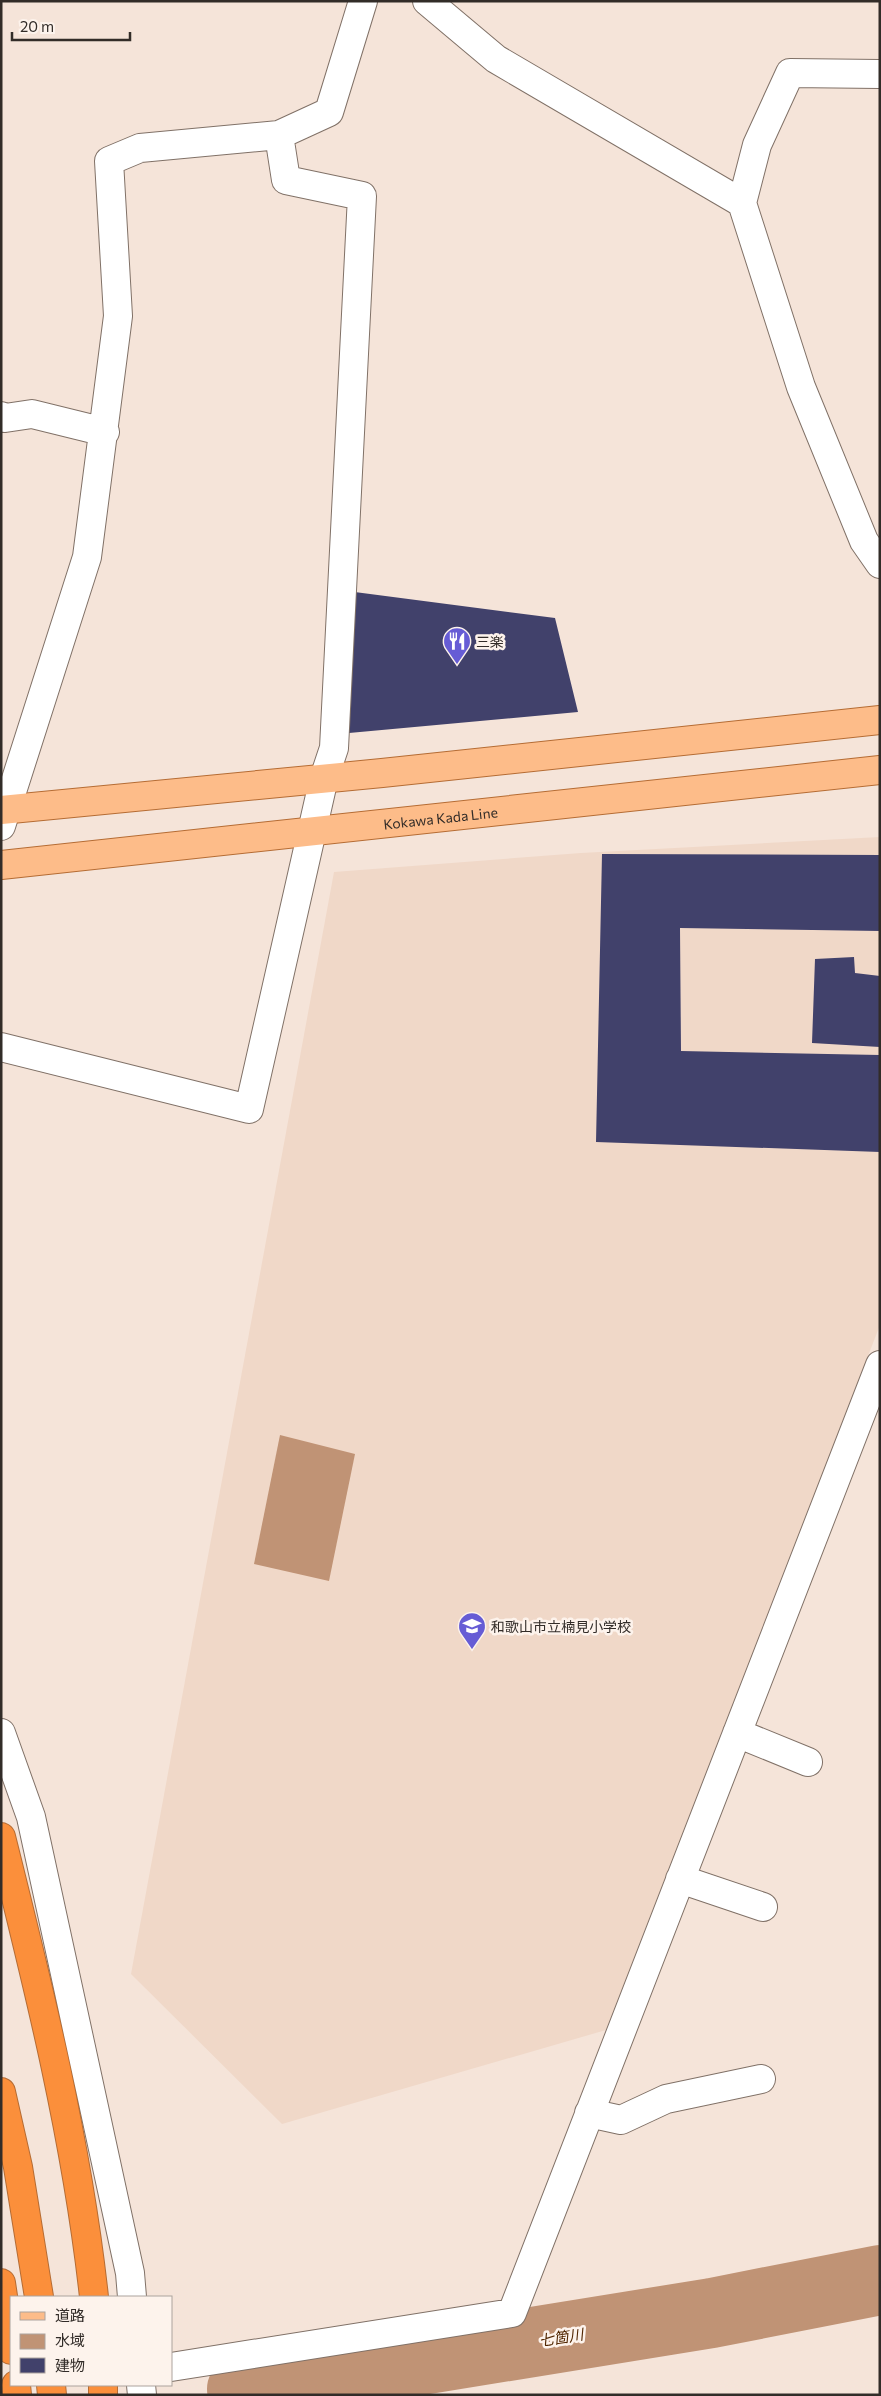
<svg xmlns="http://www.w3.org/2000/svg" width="881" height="2396" viewBox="0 0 881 2396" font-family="Commissioner,'Noto Sans JP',sans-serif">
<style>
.built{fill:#f0d8c8}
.water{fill:#c09375}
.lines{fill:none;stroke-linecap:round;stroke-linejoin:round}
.river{stroke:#c09375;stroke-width:70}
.building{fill:#41416b}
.street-casing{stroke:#807167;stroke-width:30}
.primary-casing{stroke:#b56c34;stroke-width:30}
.highway-casing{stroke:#b56c34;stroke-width:30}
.street{stroke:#fff;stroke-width:28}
.primary{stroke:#fdbc89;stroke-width:28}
.highway{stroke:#fb8f3b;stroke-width:28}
.labels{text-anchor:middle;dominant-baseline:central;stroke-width:5;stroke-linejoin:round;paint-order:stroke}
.poi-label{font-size:14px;fill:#322c28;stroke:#fdf3ec;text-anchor:start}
.street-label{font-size:14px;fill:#322c28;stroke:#fdf3ec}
.water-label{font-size:15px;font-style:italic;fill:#522702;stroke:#fdf3ec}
</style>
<rect width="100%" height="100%" fill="#f5e4d9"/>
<!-- built -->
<path class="built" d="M880,837V1325L606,2030L282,2124L131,1974L334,872L581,853Z"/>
<!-- water -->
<path class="water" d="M280,1435L355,1454L329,1581L254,1564Z"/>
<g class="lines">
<!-- river -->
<path class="river" d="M242,2389L712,2313L880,2280"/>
</g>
<!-- building -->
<path class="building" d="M347,591L555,618L578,712L349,733Z
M602,854L880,855V931L680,928L681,1051L880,1055V1152L596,1142Z
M854,957L855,973L880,976V1047L812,1043L815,959Z"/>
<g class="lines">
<!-- street casing -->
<g class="street-casing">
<path id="street" d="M427,1L496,59L742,203L801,387L864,541L880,564
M742,203L757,145L790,73L880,74
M1,416L5,418L32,414L105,432
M1,826L87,557L118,316L109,161L140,148L279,135L329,112L363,1
M1,1047L249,1109L324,778L334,748L362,196L286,180L279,135
M1,1733L31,1817L130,2273L132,2297
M737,1733L808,1762
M680,1879L763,1907
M589,2113L621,2120L666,2099L761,2079
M171,2367L512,2313L880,1365
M141,2385L142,2395"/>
</g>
<!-- primary casing -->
<g class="primary-casing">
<g id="primary">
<path d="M1,810L382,773L880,720"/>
<path id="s1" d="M1,865L880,770"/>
</g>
</g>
<!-- highway casing -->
<g class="highway-casing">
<path id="highway" d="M1,1837C39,1989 77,2141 94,2297
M1,2092L18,2167L39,2297
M1,2283L11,2350
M16,2385L17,2395
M51,2385L52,2395
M103,2385V2395"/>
</g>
<!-- street -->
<use href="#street" class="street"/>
<!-- primary -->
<use href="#primary" class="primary"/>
<!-- highway -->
<use href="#highway" class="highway"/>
</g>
<!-- icons -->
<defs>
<g id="restaurant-pin" transform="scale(1.4375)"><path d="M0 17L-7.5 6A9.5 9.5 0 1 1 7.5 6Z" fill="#665cd5" stroke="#fdf3ec"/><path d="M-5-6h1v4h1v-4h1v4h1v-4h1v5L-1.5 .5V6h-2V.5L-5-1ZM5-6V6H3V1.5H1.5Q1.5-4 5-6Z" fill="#fff"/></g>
<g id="school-pin" transform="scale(1.4375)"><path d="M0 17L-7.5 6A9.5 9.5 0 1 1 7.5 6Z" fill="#665cd5" stroke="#fdf3ec"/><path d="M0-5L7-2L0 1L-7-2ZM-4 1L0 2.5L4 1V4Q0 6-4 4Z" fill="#fff"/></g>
</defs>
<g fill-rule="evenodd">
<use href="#restaurant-pin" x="457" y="641"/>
<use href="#school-pin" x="472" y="1626"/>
</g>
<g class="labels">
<!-- poi labels -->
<g class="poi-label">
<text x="476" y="641">三楽</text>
<text x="491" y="1626">和歌山市立楠見小学校</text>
</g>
<!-- street labels -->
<g class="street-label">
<text stroke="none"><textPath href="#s1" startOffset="442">Kokawa Kada Line</textPath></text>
</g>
<!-- water labels -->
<g class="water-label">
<text transform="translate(561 2337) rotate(-9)">七箇川</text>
</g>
</g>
<!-- border -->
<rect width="881" height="2396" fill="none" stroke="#322c28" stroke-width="5"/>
<!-- legend -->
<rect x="10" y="2296" width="162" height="90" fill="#fdf3ec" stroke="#aca39e"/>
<rect x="20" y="2312" width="25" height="8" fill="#fdbc89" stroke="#aca39e"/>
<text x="55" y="2321" font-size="15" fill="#322c28">道路</text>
<rect x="20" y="2334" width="25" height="15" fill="#c09375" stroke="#aca39e"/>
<text x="55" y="2346" font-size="15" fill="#322c28">水域</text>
<rect x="20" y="2358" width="25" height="15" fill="#41416b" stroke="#aca39e"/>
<text x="55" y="2371" font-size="15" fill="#322c28">建物</text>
<!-- scale -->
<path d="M12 32v8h118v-8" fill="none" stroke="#322c28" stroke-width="2.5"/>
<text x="20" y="32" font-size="15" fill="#322c28" stroke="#fdf3ec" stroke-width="4" paint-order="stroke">20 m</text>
</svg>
